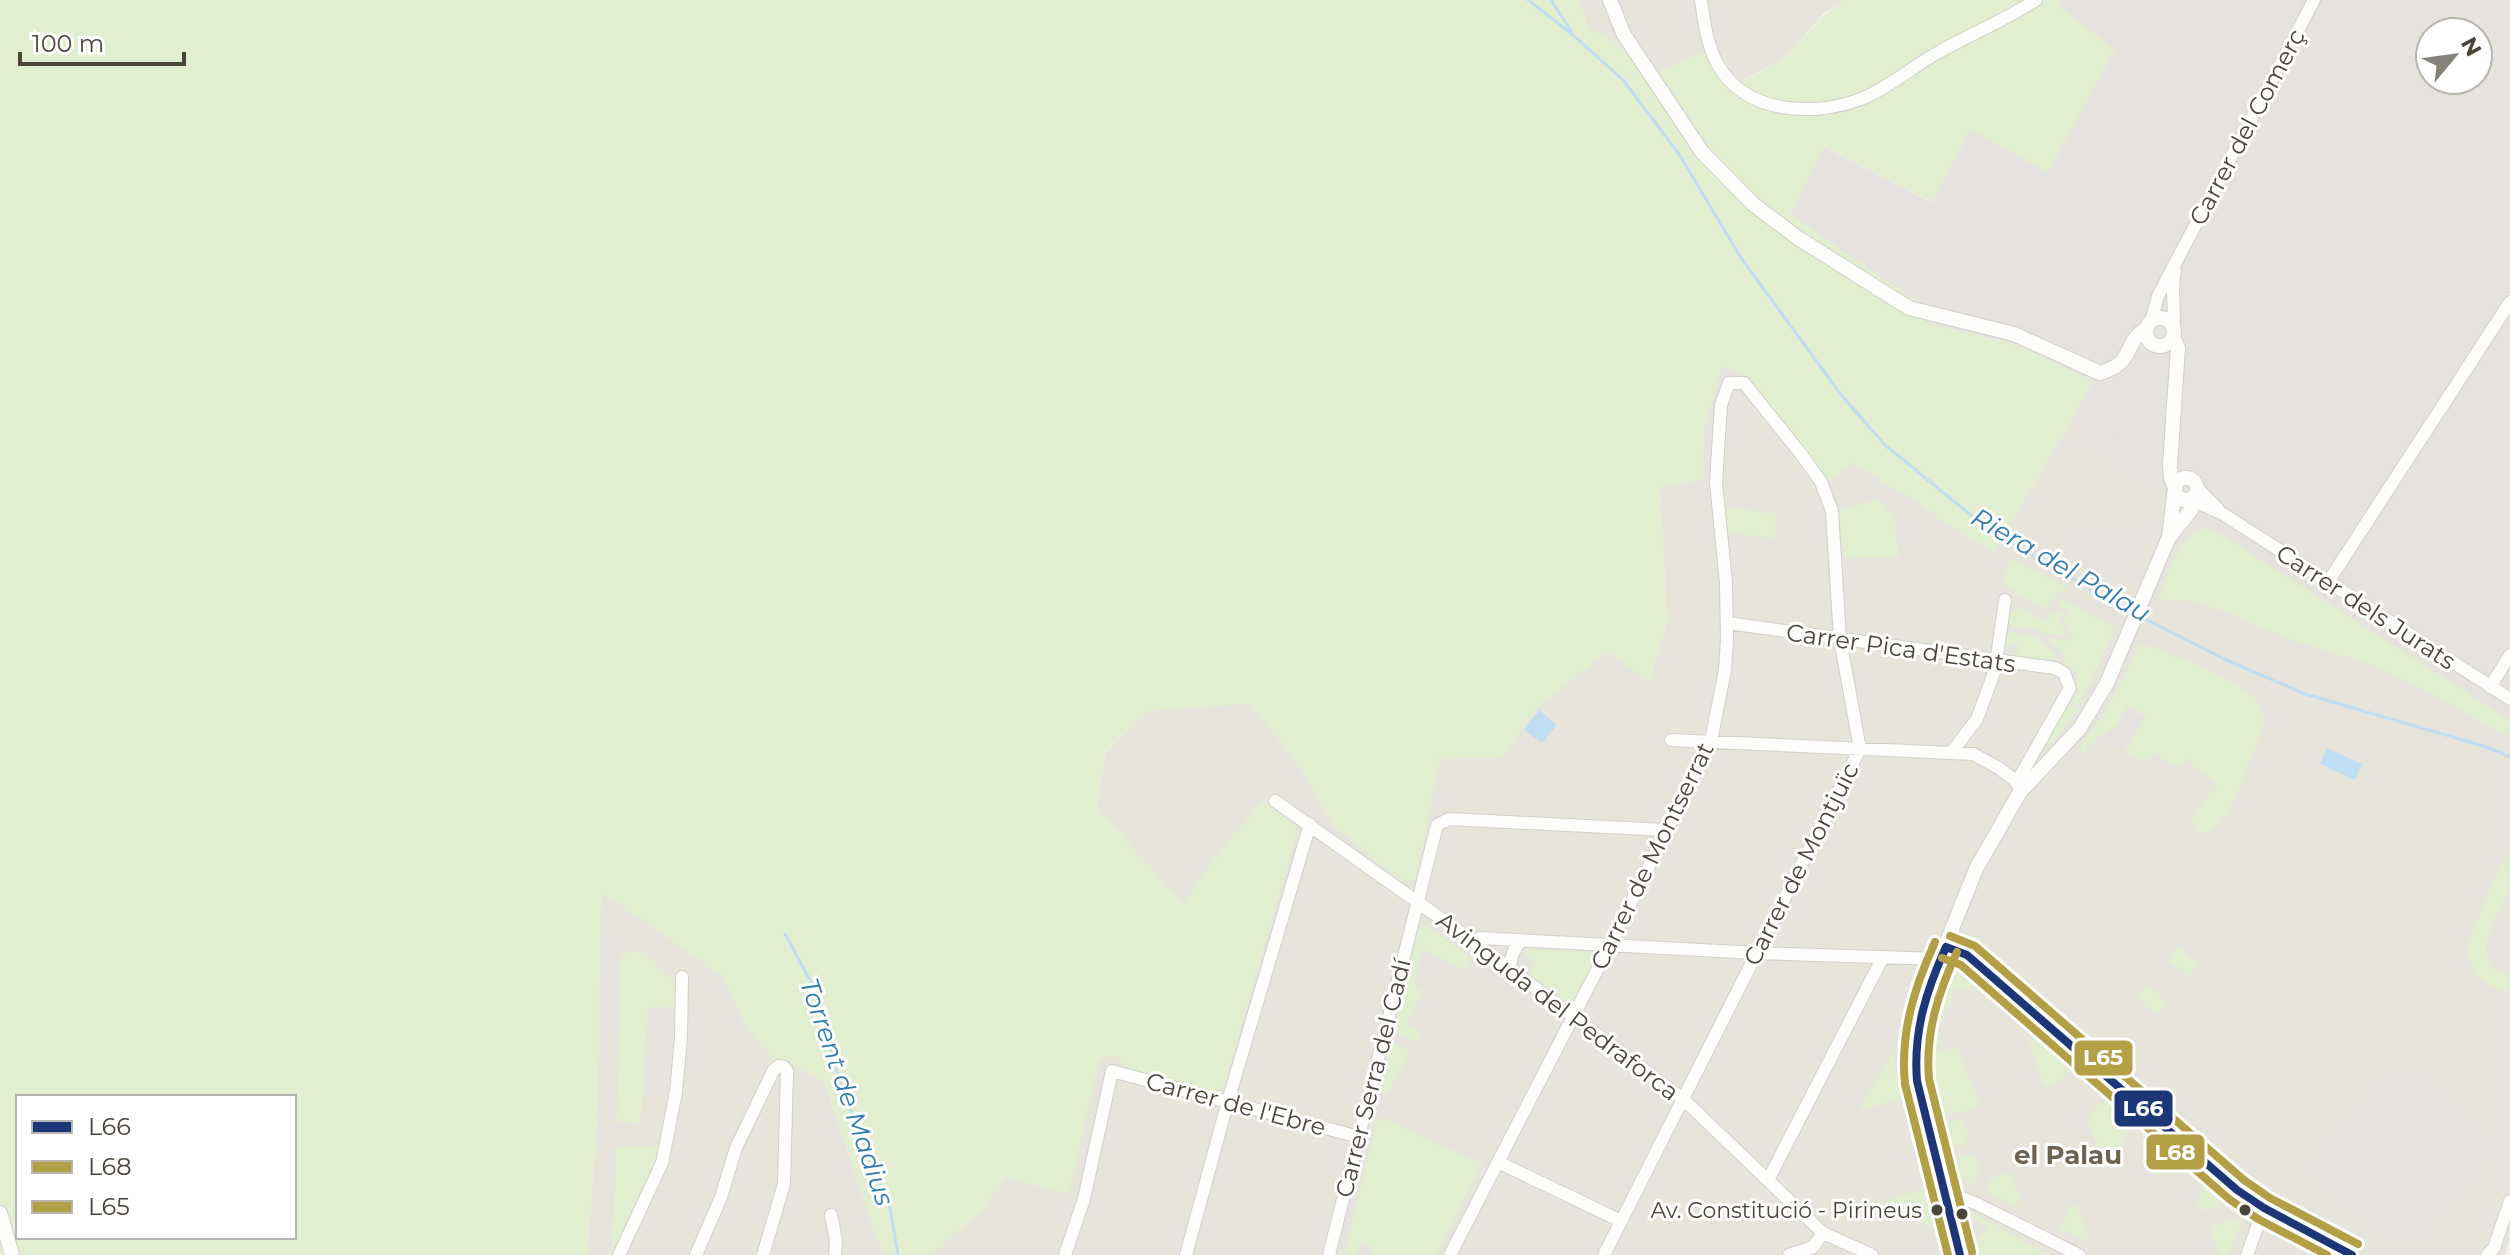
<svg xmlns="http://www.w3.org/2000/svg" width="2510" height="1255" viewBox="0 0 2510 1255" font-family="Montserrat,sans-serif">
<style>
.residential{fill:#e7e4dc}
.industrial{fill:#e6e2de;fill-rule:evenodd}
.green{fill:#e1eecf;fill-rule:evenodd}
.parking{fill:#e6e3df}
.water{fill:#c0ddf1}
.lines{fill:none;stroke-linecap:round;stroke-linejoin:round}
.stream{stroke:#c0ddf1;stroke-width:3}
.minor-casing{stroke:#d2d0cb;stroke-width:14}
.tertiary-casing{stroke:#d2d0cb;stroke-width:16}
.minor{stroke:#fdfdfc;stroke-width:12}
.tertiary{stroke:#fdfdfc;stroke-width:14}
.bus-1-casing{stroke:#fff;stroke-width:14}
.bus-2-casing{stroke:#fff;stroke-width:14}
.bus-3-casing{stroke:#fff;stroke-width:14}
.bus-1{stroke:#1d3678;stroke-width:8}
.bus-2{stroke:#b39f46;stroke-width:8}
.bus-3{stroke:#b39f46;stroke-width:8}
.bus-dot{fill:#4b4439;stroke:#fff;stroke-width:3}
.labels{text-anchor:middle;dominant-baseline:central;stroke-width:6;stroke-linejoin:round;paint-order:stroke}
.bus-label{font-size:22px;fill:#4b4439;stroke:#fff;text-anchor:end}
.street-label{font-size:24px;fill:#4b4439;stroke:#fff}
.water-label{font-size:26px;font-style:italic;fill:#2e7ab2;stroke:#fff}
.neighbourhood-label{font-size:26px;font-weight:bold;fill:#6e6250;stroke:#fff}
.line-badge{stroke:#fff;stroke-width:3}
.badge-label{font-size:22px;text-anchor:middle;font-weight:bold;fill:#fff}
</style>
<rect width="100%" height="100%" fill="#f4f2ee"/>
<!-- residential -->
<path class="residential" d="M1580,0H1847L1825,12L1791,51L1777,63L1728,87L1704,53L1658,71L1588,27Z
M1722,366L1745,375L1828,481L1854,462L1889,486L1913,498L1940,519L1994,552L2069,424L2237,548L2510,741V1238L2505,1255H931L982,1210L1006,1178L1069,1193L1098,1062L1107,1056L1183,905L1097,807L1105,753L1147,711L1250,703L1300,767L1334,826L1440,759L1503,758L1538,706L1608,651L1649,682L1667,622L1660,487L1702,480L1704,429Z
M601,891L721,975L747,1028L786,1060L824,1081L883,1255H587L597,1121Z"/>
<!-- industrial -->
<path class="industrial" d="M2064,0H2510V741L2237,548L2069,424L2093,381L2010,343L1933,325L1920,304L1790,215L1823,147L1931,202L1971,129ZM2430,32H2478V80H2430Z"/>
<!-- green -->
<path class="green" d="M0,0H1580L1588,27L1658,71L1704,53L1729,87C1750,77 1773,68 1790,52C1812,31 1818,15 1847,0H2064L2059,6L2115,50L2048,173L1971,130L1932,202L1824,147L1790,214L1920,304L1933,325L2010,343L2094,381L1994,552L1940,519L1913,498L1889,486L1854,462L1828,482L1745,375L1722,366L1704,429L1702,480L1660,487L1667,622L1649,682L1608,652L1538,706L1503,758L1440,759L1416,880L1401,881L1334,826L1300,767L1250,704L1147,711L1105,752L1097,807L1183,904L1213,860L1262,801L1293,823L1297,833L1224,1086L1215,1091L1128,1069L1117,1057L1107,1056L1099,1062L1069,1194L1006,1178L982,1210L931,1255H883L824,1081L786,1060L774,1061L747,1028L721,975L602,892L597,1121L587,1255H0ZM18,1097H294V1237H18Z
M1879,499L1894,518L1899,558H1844L1839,510Z
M1724,507L1777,514L1774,539L1727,532Z
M2205,528L2227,538L2510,720V738L2427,691L2364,662L2291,640L2201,602L2168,600L2158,602C2167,575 2176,538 2205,528Z
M2011,558L2066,586L2044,610L2002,584Z
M2063,599L2115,627L2089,686L2078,706L2069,700C2075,687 2084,671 2065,666L2063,653L2049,640L2053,638L2069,641L2073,637L2072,632L2063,619L2069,616V610L2057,605Z
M2020,606L2044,620L2055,611H2064L2058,620L2069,636L2046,634L2032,628L2006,626L2007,617Z
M2005,631L2036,636L2057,655L2060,663L2010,656L2021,648L2019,644L2015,645L2014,642L2001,654Z
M2141,643C2169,655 2264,682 2264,719C2263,731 2252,755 2248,767C2238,792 2229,818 2206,834L2195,831L2194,823L2191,817L2217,785L2186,759L2178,767L2153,752L2147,763L2124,752L2145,717L2128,707L2116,726L2098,738L2085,753H2082L2080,747C2108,713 2121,681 2141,643Z
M2067,704L2079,709L2053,742L2037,757Z
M2510,852C2510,864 2510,879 2508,891C2501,915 2473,947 2494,970L2510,975L2509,991C2485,989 2465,970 2469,944C2471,928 2481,912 2487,897C2493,881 2499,864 2510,852Z
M1429,926L1473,959L1465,971L1421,947L1416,982L1417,988L1424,992L1405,1024L1421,1034L1416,1043L1394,1030L1419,929Z
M2179,947L2199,965L2189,977L2168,960Z
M1527,949L1592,952L1596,959L1575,1000L1566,1003L1530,975L1535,963L1533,959L1525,956Z
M634,950L645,953L676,984L677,1007H648L641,1123L617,1122L621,955Z
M1962,969L1986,991L1960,989L1954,991L1940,1026L1932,1024L1953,970Z
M2147,984L2167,1002L2157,1014L2136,996Z
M1932,1027L1940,1030L1938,1052L1957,1045L1980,1106L1947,1116L1927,1056Z
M2039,1036L2074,1067L2060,1081L2044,1086L2029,1041Z
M1392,1041L1411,1052L1388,1093H1380L1379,1090Z
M1895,1048L1894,1064L1902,1100L1859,1110Z
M2108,1096L2126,1112L2125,1114L2132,1121H2136L2117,1149L2101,1154L2088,1121L2091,1111Z
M1378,1116L1482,1164L1437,1255H1370L1374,1249L1361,1241L1362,1245L1359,1247L1357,1255H1344Z
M1964,1120L1968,1133L1966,1143L1952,1147L1945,1121Z
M2147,1130L2183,1162L2167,1173L2156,1176L2142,1135Z
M660,1146L652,1173L612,1255L616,1147Z
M1969,1155L1977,1160L1980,1170L1972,1185L1962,1180L1956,1159Z
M2011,1172L2022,1200L2015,1206L1988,1193L1986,1189L1990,1179Z
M2205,1182L2228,1200L2227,1203L2203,1211L2197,1203Z
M1925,1188L1936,1230L1883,1201L1920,1190Z
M2076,1203L2089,1238L2085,1240L2059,1228L2069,1208Z
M1972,1212L2049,1255H1976L1973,1241L1989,1227L1969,1217Z
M2238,1218L2241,1223L2229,1255H2219L2210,1227Z"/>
<!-- parking -->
<path class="parking" d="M2137,403L2158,417L2154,468L2147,477L2108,453Z
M2082,516L2098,526L2101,522L2106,525L2104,530L2110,534L2119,524L2135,532L2138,539L2112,587L2061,556Z
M2228,524L2281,558L2283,569L2230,535Z
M2170,552L2174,554L2116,687L2102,714L2087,735L2084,732Z
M2291,566L2357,608L2360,618L2294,577Z
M2369,616L2435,658L2437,668L2371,626Z
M2446,665L2510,706V714L2448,675Z
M2128,707L2145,716L2124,752L2114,746L2112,748L2094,742L2116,726Z
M1288,796L1403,882L1401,885L1286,799Z
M2361,836L2470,883L2467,891L2358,844Z
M1908,1037V1074L1914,1099L1908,1104L1900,1057L1901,1041Z
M2401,1063L2492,1144L2412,1243L2399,1244L2311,1170Z
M1919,1115L1938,1185L1931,1189L1912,1119Z
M1365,1128L1373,1130L1341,1255H1334Z"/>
<!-- water -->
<path class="water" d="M1539,710L1557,725L1542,743L1524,730Z
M2327,748L2362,764L2355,780L2320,764Z"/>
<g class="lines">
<!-- stream -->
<path class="stream" d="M1528,0L1573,35L1623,80L1679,154L1741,258L1842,396L1886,446L1981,523L2035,557L2130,611
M1551,0L1571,31
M2141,617L2224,659L2305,694L2487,747L2510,757
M785,934L812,984L840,1083L890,1208L898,1255"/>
<!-- minor casing -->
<g class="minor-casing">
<path id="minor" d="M1701,0C1704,22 1707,45 1718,65C1746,114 1813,117 1861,99C1889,88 1913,66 1939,52C1971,34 2005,20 2036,0
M2151,322L2158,296L2314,0
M2173,328C2176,309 2170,289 2175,271
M2197,488L2218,509
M2193,498L2197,502L2223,514L2510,699
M2328,582L2510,302
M1727,623L2055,668L2064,673L2070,688L2017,782L2020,792
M2490,687L2510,655
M1671,740L1973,754L1999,768L2017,782
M1951,753L1977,719L1995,670L2005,600
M1275,801L1474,942L1683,1099L1823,1233L1872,1255
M1474,942L1480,938L1756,953L1940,959
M1946,947L1967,955L2237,1190L2264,1208L2352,1255
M1510,970C1510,958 1513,949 1521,941
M1498,1162L1621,1221
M1768,1180L1883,957
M1947,1195H1955L1977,1204L2079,1255
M831,1215L836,1240L835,1255
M619,1255L662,1163L676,1092L681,1038L682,977
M696,1255L721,1197L736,1148L773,1071L778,1066L784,1067L787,1071L784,1184L763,1255
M1065,1255L1084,1199L1112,1071L1359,1137
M1186,1255L1228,1101L1310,824
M1329,1255L1437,825L1449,819L1665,830
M1450,1255L1610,945L1711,741L1725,670L1727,639L1726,583L1716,482L1721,405L1729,383H1744L1801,454L1821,482L1832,511L1840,639L1860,749L1604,1255
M1789,1255L1813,1247L1823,1233
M2247,1255L2264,1208
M2487,1255L2494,1248L2510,1201"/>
</g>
<!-- tertiary casing -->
<g class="tertiary-casing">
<path id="tertiary" d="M1610,0L1623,33L1702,152L1753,204L1798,238L1909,308L2014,334L2100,373C2137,362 2122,343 2146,329
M2146 332a14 14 0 1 1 28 0a14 14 0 1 1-28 0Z
M2175 489a11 11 0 1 1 22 0a11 11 0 1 1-22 0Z
M2170,536L2191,510L2193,498
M0,1213L12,1255
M1960,1255L1917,1081L1914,1055L1915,1037L1928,989L1976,869L2020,792L2080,728L2107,683L2169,537L2175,488L2171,478L2170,465L2178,348L2173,337"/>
</g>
<!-- minor -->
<use href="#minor" class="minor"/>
<!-- tertiary -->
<use href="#tertiary" class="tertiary"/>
<!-- bus-1 casing -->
<g class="bus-1-casing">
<path id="bus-1" d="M1946,947L1967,955L2237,1190L2264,1208L2352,1255
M1946,947C1926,991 1913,1032 1917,1081L1960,1255"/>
</g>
<!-- bus-2 casing -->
<g class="bus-2-casing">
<path id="bus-2" d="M1935,942C1914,988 1900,1033 1905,1084L1948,1255
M1942,958L1961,965L2229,1199L2258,1219L2327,1255"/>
</g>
<!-- bus-3 casing -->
<g class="bus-3-casing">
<path id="bus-3" d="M1950,936L1975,946L2244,1180L2270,1198L2358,1244
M1957,952C1938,993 1925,1033 1929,1079L1972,1252"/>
</g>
<!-- bus-1 -->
<use href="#bus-1" class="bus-1"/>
<!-- bus-2 -->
<use href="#bus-2" class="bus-2"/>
<!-- bus-3 -->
<use href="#bus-3" class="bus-3"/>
</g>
<!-- markers -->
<g class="bus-dot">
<circle cx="1937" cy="1210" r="7"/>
<circle cx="2245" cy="1210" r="7"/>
<circle cx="1962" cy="1214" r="7"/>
</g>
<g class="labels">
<!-- bus labels -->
<g class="bus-label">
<text x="1922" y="1210">Av. Constitució - Pirineus</text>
</g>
<!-- street labels -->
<g class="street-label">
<text transform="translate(2247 127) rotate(-62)">Carrer del Comerç</text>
<text transform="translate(2366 607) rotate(33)">Carrer dels Jurats</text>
<text transform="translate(1901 648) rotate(8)">Carrer Pica d'Estats</text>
<text transform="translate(1652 856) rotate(-64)">Carrer de Montserrat</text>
<text transform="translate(1801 864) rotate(-63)">Carrer de Montjuïc</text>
<text transform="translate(1558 1006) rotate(37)">Avinguda del Pedraforca</text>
<text transform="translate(1373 1078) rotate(-76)">Carrer Serra del Cadí</text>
<text transform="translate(1236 1104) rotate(15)">Carrer de l'Ebre</text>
</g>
<!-- water labels -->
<g class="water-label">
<text transform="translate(2061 565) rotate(30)">Riera del Palau</text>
<text transform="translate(847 1092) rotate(71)">Torrent de Madius</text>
</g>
<!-- neighbourhood labels -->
<g class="neighbourhood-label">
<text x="2068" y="1155">el Palau</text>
</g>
</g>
<g class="line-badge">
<rect x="2073" y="1039" width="61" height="38" rx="8" fill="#b39f46"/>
<rect x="2113" y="1089" width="61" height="39" rx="8" fill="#1d3678"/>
<rect x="2145" y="1133" width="61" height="38" rx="8" fill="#b39f46"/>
</g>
<g class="badge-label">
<text x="2103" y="1065">L65</text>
<text x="2143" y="1116">L66</text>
<text x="2175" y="1160">L68</text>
</g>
<!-- legend -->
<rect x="16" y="1095" width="280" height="144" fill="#ffffff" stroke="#b7b4b0" stroke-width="2"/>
<rect x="32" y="1121" width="40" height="12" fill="#1d3678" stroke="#b7b4b0" stroke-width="2"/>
<text x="88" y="1135" font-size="24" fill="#4b4439">L66</text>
<rect x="32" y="1161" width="40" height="12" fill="#b39f46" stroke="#b7b4b0" stroke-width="2"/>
<text x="88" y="1175" font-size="24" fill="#4b4439">L68</text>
<rect x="32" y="1201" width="40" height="12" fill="#b39f46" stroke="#b7b4b0" stroke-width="2"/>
<text x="88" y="1215" font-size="24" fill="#4b4439">L65</text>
<!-- north arrow -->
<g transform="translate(2454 56) rotate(61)"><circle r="38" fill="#ffffff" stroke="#b7b4b0" stroke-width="2"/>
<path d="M0-6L14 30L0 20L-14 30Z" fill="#868178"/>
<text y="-12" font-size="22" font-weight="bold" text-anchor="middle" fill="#4b4439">N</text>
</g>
<!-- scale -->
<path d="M20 52v12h164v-12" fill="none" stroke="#4b4439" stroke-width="4"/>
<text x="32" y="52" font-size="24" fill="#4b4439" stroke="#ffffff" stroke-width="6" paint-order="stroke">100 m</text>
</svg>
